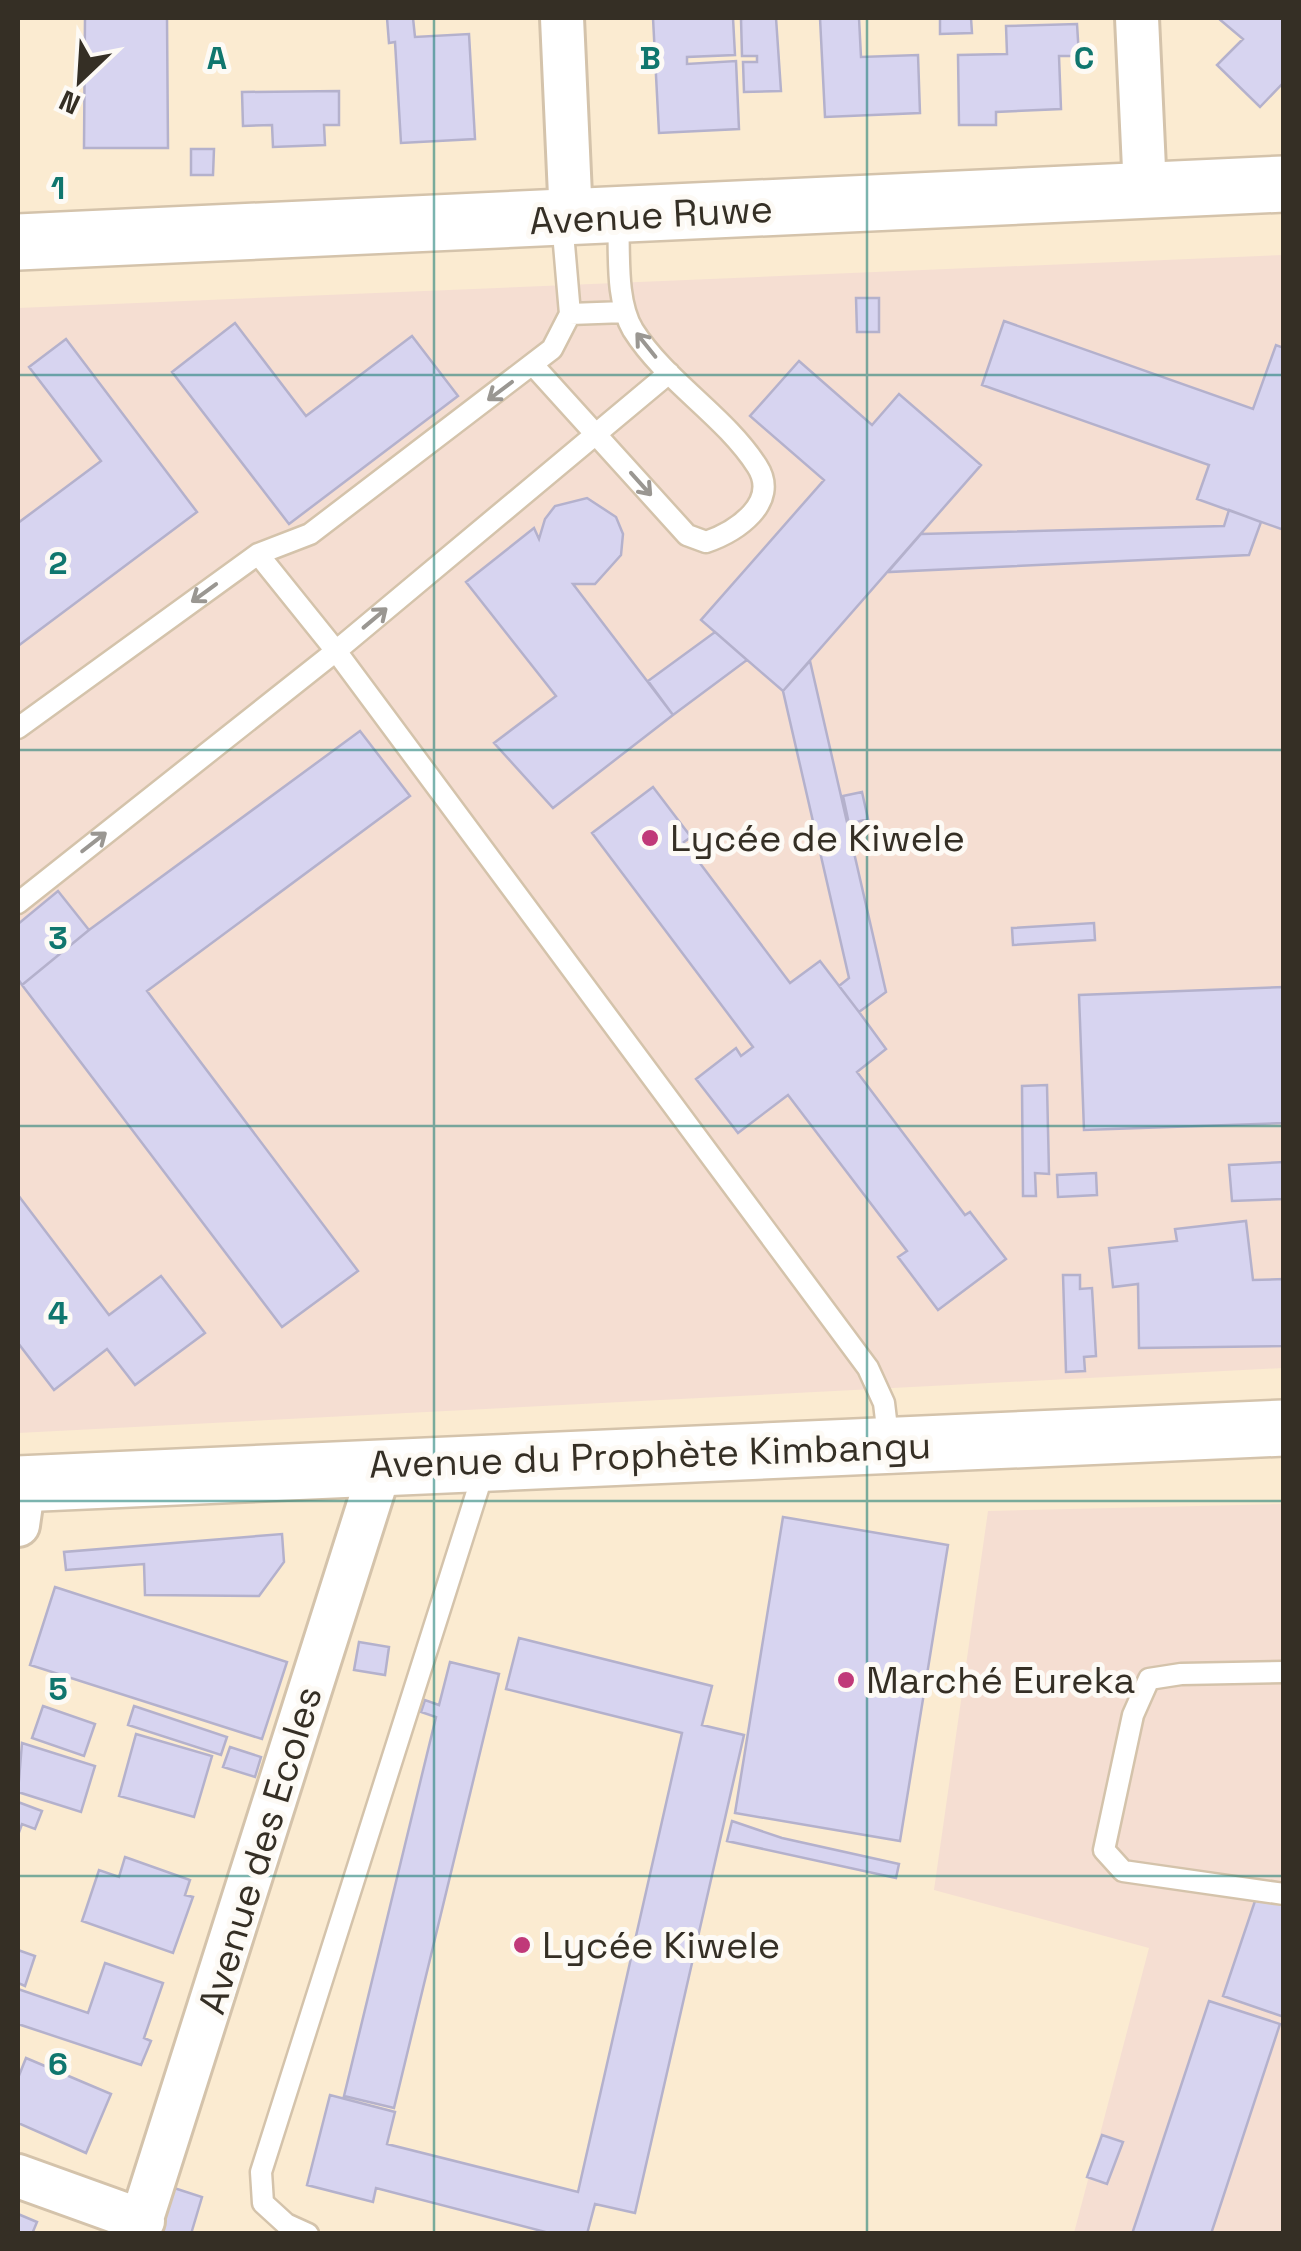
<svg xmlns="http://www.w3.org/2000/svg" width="1301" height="2251" viewBox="0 0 1301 2251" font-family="'Space Grotesk',sans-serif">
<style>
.education{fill:#f5ded2}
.building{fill:#d7d4f0;stroke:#b4b1cc;stroke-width:2.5}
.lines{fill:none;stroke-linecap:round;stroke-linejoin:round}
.lane-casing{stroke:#d4c3ab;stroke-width:25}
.street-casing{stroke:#d4c3ab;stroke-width:48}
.secondary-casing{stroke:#d4c3ab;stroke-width:60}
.lane{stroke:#fff;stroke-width:20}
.street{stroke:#fff;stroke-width:42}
.secondary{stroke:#fff;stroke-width:55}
.oneway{stroke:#9a9792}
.grid{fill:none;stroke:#0f766e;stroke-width:2.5;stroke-opacity:0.55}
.poi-dot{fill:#c03979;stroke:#fdfaf5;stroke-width:4}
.labels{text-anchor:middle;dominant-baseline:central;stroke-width:10;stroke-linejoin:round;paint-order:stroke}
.street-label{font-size:38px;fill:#352f25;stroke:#fdfaf5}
.poi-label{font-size:38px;fill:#352f25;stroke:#fdfaf5;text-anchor:start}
.grid-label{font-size:32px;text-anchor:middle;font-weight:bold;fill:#0f766e;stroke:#fdfaf5;stroke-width:10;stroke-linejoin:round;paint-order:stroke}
</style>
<rect width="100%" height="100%" fill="#fbebd1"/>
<!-- education -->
<path class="education" d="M1283,255V1368L18,1433V308Z
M1283,1504V2233H1074L1149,1948L934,1890L988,1511Z"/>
<!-- building -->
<path class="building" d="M85,18H167L168,148H84Z
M387,18H413L415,37L469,34L475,139L401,143L395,42L389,43Z
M653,18H733L735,55L687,57V64L736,61L739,129L659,133Z
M755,18H776L781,91L744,92L743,62H757V56H742L741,19Z
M820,18H859L861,57L918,55L920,113L825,117Z
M940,18H971L972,33L940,34Z
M1218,18H1284V82L1260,107L1217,65L1243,39Z
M1077,24L1079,56H1059L1061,109L996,112V125H959L958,55L1007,54L1006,26Z
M339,91V125H324L325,145L273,147L272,125L243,126L242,92Z
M191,149H214L213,175H191Z
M856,298H879V332H857Z
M1004,321L1253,409L1276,345L1284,348V530L1197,499L1209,465L982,385Z
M235,323L306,416L412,336L458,396L289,524L172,372Z
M66,339L197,512L18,646V523L101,461L29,367Z
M799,361L872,425L899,394L981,465L783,691L701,620L824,480L750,416Z
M587,498L616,517L623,534L621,555L595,584H573L673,715L553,808L494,743L556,696L466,582L534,528L539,539L545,519L555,506Z
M1229,510L1261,522L1249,555L888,572L921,534L1224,526Z
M715,632L747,660L673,715L648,681Z
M810,661L886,992L859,1012L839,986L849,978L783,691Z
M360,731L410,796L147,991L358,1271L282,1327L22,985L89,930Z
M653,787L691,837L684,842L790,983L820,961L859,1012L886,1049L857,1072L965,1215L970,1212L1006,1259L938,1310L898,1257L907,1251L788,1095L738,1133L696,1079L736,1048L741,1056L753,1047L592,833Z
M862,792L868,819L849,824L843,796Z
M58,891L89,930L22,985L18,979V924Z
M1094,923L1095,940L1013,945L1012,928Z
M1284,987V1123L1084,1130L1079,995Z
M1047,1085L1049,1174L1035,1173L1036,1196H1023L1022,1086Z
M1284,1162V1199L1232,1201L1229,1165Z
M1096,1173L1097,1195L1058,1197L1057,1175Z
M18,1195L109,1315L161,1276L205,1333L135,1385L107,1349L54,1390L18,1343Z
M1246,1221L1253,1280L1284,1279V1346L1139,1348L1138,1284L1113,1287L1109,1248L1177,1241L1175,1229Z
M1063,1275H1080V1289L1092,1288L1096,1356L1084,1357L1085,1371L1066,1372Z
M783,1517L948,1545L900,1841L735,1813Z
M282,1534L284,1562L259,1596L145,1595L144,1564L66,1570L64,1552Z
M55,1587L287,1662L262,1739L30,1665Z
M519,1638L712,1686L702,1725L744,1735L635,2213L595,2204L587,2234H553L376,2188L373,2202L307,2185L330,2095L395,2112L387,2144L578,2192L682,1733L506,1689Z
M359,1642L389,1647L385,1675L354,1670Z
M450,1662L499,1674L394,2108L344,2096L436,1717L421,1712L425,1700L439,1705Z
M43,1706L95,1724L84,1756L32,1738Z
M134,1706L227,1737L221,1755L128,1725Z
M136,1734L212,1756L194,1817L119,1796Z
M22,1743L95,1766L81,1812L18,1792Z
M230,1747L261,1757L255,1777L223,1767Z
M18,1802L42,1811L35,1829L22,1824L18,1835Z
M732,1821L782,1838L899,1864L896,1878L727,1841Z
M125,1857L190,1880L185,1895L193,1897L173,1953L82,1921L99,1870L119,1877Z
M1257,1895L1284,1903V2017L1223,1996Z
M18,1950L35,1956L25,1986L18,1983Z
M105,1963L163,1983L144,2038L151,2041L141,2065L18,2024V1989L88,2013Z
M1209,2001L1280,2024L1211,2234H1132Z
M26,2058L111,2094L86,2153L18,2123V2078Z
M1102,2135L1123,2142L1107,2184L1087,2177Z
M174,2188L202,2197L191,2234H160Z
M18,2214L37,2222L32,2234H18Z"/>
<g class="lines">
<!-- lane casing -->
<g class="lane-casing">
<path id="lane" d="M570,314L625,312
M533,365L687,535L706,542C735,532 781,503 757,466C724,415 666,382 633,330C615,300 620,251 618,217
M258,554L336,651L868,1368L884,1403L889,1445
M18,728L258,554L310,534L552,349L570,314L562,221
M18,903L336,651L669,373
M1284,1672L1181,1674L1149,1679L1133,1715L1104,1850L1123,1871L1284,1894
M308,2234L286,2224L263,2203L261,2172L485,1467"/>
</g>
<!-- street casing -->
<g class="street-casing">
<path id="street" d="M562,18L571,218
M1137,18L1145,190
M18,1525L24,1483
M18,2176L143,2221
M137,2234L381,1466"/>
</g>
<!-- secondary casing -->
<g class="secondary-casing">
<path id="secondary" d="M18,242L1284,184
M18,1484L1284,1428"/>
</g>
<!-- lane -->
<use href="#lane" class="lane"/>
<!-- street -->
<use href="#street" class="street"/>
<!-- secondary -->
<use href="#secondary" class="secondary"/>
</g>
<!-- one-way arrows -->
<defs><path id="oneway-shaft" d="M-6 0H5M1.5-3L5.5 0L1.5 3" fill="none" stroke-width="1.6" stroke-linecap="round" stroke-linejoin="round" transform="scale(2.5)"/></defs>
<g class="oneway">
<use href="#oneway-shaft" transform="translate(646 345) rotate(-129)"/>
<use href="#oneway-shaft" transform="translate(500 391) rotate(143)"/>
<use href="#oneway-shaft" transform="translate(641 484) rotate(48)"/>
<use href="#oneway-shaft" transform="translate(204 593) rotate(144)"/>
<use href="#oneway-shaft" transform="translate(375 618) rotate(-40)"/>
<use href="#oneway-shaft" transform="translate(94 842) rotate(-38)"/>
</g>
<!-- grid -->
<path class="grid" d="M434,18V2234M867,18V2234M18,375H1284M18,750H1284M18,1126H1284M18,1501H1284M18,1876H1284"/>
<!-- markers -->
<g class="poi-dot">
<circle cx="650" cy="838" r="10"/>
<circle cx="846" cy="1680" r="10"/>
<circle cx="522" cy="1945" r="10"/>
</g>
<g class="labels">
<!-- street labels -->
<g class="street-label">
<text transform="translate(651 215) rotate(-3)">Avenue Ruwe</text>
<text transform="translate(650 1455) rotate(-2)">Avenue du Prophète Kimbangu</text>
<text transform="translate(260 1850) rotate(-73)">Avenue des Ecoles</text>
</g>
<!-- poi labels -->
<g class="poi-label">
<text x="670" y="838">Lycée de Kiwele</text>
<text x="866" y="1680">Marché Eureka</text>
<text x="542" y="1945">Lycée Kiwele</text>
</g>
</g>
<g class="grid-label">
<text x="217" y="69">A</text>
<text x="650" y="69">B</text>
<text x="1084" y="69">C</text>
<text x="58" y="199">1</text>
<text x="58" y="574">2</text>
<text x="58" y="949">3</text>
<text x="58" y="1324">4</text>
<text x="58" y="1700">5</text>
<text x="58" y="2075">6</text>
</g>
<!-- border -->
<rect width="1301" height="2251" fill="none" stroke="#352f25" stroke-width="40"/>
<!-- north arrow -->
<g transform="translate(80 80) rotate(205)" stroke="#fdfaf5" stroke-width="8" paint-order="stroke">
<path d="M0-8L18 38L0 25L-18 38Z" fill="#352f25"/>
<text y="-15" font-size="28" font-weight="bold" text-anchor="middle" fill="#352f25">N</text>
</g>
</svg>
